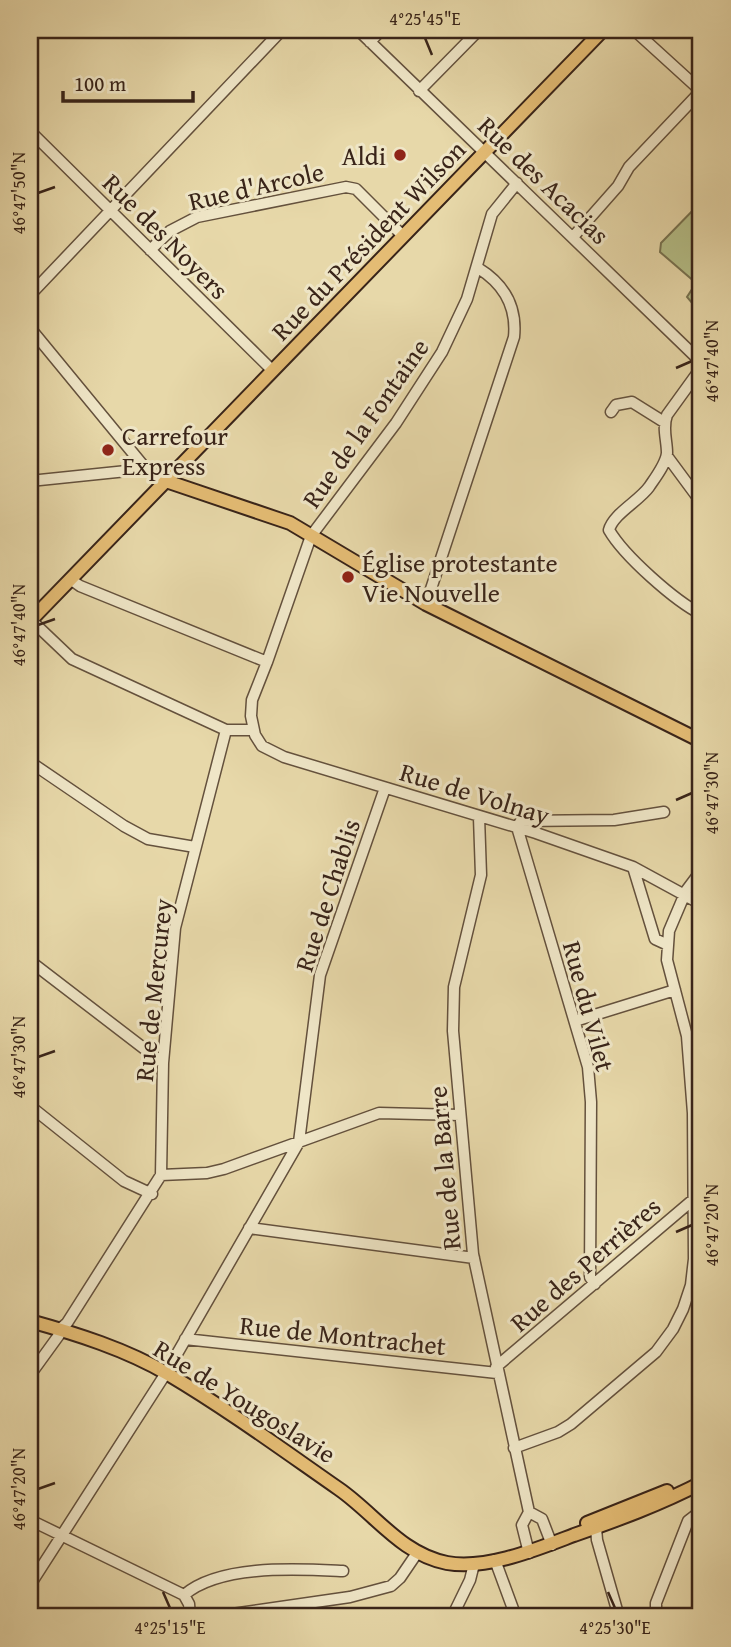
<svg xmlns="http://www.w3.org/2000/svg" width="731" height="1647" viewBox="0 0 731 1647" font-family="'Gentium Book Plus',serif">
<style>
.green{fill:#b5bf88;stroke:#777250;stroke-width:2}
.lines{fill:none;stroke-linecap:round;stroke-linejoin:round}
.minor-casing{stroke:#64513d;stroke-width:13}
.major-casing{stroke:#392419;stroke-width:16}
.minor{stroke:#efe6c7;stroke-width:10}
.major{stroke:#e4bc74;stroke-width:12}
.ticks{fill:none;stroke:#392419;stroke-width:2.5}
.poi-dot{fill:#8f2418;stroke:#efe6c7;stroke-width:2.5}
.labels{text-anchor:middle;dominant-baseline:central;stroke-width:6;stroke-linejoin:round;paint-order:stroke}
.poi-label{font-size:26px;fill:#392419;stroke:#efe6c7;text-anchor:start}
.street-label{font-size:26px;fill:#392419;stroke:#efe6c7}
.neatline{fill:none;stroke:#392419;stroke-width:2.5}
.ticks-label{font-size:18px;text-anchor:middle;fill:#392419}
</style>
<rect width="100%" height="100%" fill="#e7d8a9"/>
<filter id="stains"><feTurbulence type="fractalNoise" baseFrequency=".00286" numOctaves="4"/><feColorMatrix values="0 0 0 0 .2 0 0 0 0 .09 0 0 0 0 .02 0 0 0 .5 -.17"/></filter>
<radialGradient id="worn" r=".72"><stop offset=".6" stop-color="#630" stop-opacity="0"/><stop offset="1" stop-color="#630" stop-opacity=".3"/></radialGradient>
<!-- green -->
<path class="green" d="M701,202V307L698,310L687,297L696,283L660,252L661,243Z"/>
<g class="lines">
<!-- minor casing -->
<g class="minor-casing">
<path id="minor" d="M358,30L701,362
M634,30L701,91
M370,42L381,30
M419,91L479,30
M30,131L273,371
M517,183L492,214L467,299L442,352L396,423L311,536L267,662L252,700L251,716L255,735L262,746L284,757L536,833L633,867L701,904
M573,237L618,186L629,167L701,91
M150,250L170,231L197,217L346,187L356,189L403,236
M30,295L282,30
M30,328L146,469L166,481
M701,368L667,415C662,428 667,440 667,453C666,464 655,478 649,487C639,501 613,514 609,530C624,556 675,601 701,614
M611,412L616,405L632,402L664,422
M667,456L701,502
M30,481L146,469
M70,579L80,586L267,662
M426,604L514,337C517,307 504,284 478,268
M31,620L72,659L226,730H252
M30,762L124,826L148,839L195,847
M479,817L481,875L454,987L453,1031L473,1254L529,1512L522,1525L529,1553
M517,827L588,1067L591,1102L590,1277L595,1284
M517,827L521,821L614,820L664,812
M633,867L655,939L668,945
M30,961L163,1063
M575,1021L675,990
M30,1106L124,1181L152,1194
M161,1175L207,1173L224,1169L379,1113L460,1115
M249,1228L474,1258
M185,1339L497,1373
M496,1367L701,1193
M30,1375L59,1335L60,1329L67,1323L161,1175L163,1063L175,928L226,730
M514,1448L558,1432L571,1424L656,1352L673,1329L683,1309L691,1285L694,1259L693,1113L687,1036L667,960L669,931L686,891L701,871
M529,1512L542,1519L552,1545
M30,1520L184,1595L189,1604L190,1617
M599,1524L596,1528L597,1540L619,1617
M495,1560L516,1617
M30,1585L166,1373L299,1142L320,975L385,788
M184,1595C220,1564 297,1569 343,1571
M211,1617L350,1597L391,1586L400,1578L417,1553
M452,1617L470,1580L474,1564
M656,1617V1603L688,1521L701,1511"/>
</g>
<!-- major casing -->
<g class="major-casing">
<path id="major" d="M166,481L290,523L426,604L701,741
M30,621L603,30
M30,1321C77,1334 125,1349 168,1374C227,1409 283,1450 339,1489C375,1514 401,1554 447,1563C487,1570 537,1549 574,1535C617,1520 661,1504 701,1483
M587,1523L667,1491"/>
</g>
<!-- minor -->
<use href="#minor" class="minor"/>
<!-- major -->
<use href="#major" class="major"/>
</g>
<!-- ticks -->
<path class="ticks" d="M425,38L432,55M38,193L55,187M676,368L692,361M38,625L55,619M676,800L692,793M38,1057L55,1051M676,1232L692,1225M38,1489L55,1483M163,1592L170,1608M608,1592L615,1608"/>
<!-- markers -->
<g class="poi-dot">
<circle cx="400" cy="155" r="7"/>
<circle cx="108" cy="450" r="7"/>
<circle cx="348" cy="577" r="7"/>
</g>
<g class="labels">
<!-- poi labels -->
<g class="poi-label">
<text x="386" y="155" text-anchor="end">Aldi</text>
<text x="122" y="435">Carrefour<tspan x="122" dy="30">Express</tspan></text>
<text x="362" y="562">Église protestante<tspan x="362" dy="30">Vie Nouvelle</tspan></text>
</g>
<!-- street labels -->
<g class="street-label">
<text transform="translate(544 180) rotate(44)">Rue des Acacias</text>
<text transform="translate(256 186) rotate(-13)">Rue d'Arcole</text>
<text transform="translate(166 236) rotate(45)">Rue des Noyers</text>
<text transform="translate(368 240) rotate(-46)">Rue du Président Wilson</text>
<text transform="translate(365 423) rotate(-55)">Rue de la Fontaine</text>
<text transform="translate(475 793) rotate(17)">Rue de Volnay</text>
<text transform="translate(327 895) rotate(-72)">Rue de Chablis</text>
<text transform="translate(153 990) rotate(-84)">Rue de Mercurey</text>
<text transform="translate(589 1006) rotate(75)">Rue du Vilet</text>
<text transform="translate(444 1168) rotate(-95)">Rue de la Barre</text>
<text transform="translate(585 1264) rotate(-41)">Rue des Perrières</text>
<text transform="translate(343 1335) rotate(6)">Rue de Montrachet</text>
<text transform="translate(245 1401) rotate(32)">Rue de Yougoslavie</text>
</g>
</g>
<!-- margin -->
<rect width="731" height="1647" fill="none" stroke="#e7d8a9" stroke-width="77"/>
<!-- scale -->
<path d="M63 91v10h130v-10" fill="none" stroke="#392419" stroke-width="3.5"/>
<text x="74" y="91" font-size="21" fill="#392419" stroke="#efe6c7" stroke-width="5" paint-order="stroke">100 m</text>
<rect x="38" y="38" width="654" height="1570" class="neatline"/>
<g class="ticks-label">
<text x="425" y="25">4°25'45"E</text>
<text transform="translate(19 193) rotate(-90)" y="6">46°47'50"N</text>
<text transform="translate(712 361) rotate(-90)" y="6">46°47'40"N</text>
<text transform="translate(19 625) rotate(-90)" y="6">46°47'40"N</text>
<text transform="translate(712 793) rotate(-90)" y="6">46°47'30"N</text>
<text transform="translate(19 1057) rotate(-90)" y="6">46°47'30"N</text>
<text transform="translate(712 1225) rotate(-90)" y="6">46°47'20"N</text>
<text transform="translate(19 1489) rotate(-90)" y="6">46°47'20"N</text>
<text x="170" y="1634">4°25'15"E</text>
<text x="615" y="1634">4°25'30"E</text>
</g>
<rect width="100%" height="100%" filter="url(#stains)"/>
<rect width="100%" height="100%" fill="url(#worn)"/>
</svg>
